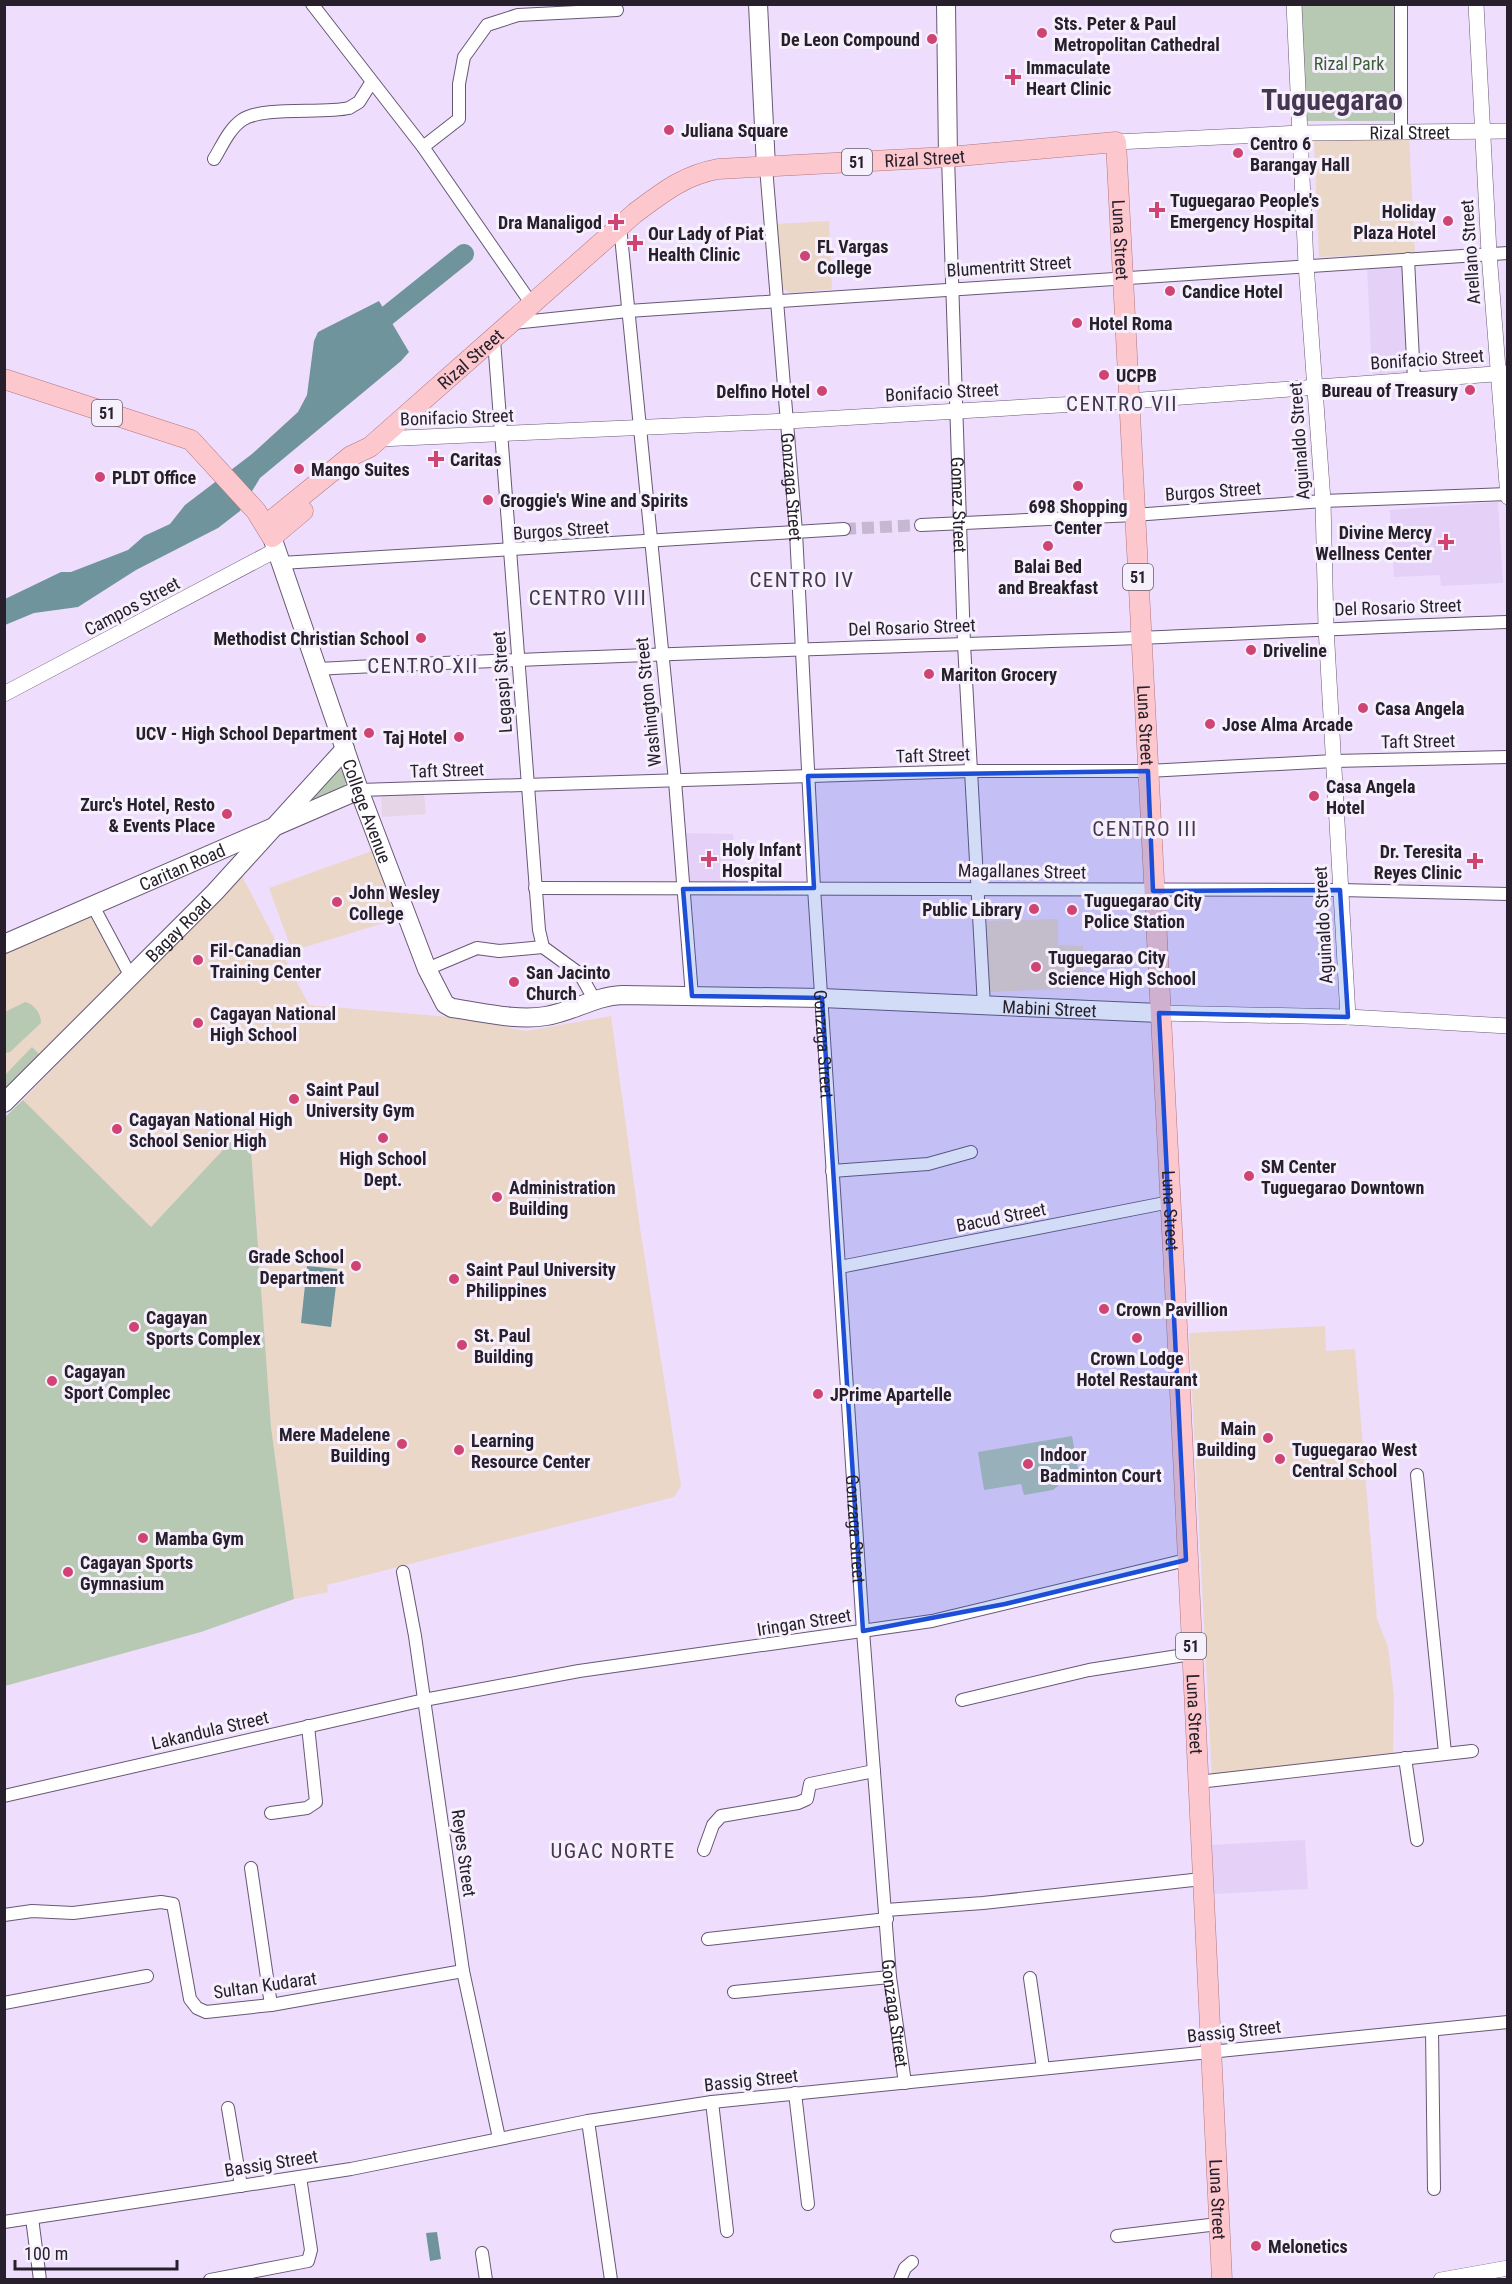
<svg xmlns="http://www.w3.org/2000/svg" width="1512" height="2284" viewBox="0 0 1512 2284" font-family="'Roboto Condensed',sans-serif">
<style>
.built{fill:#e5d0f7}
.industrial{fill:#e6d5e6}
.education{fill:#ebd7c8}
.green{fill:#b7c8b3}
.water{fill:#6f949b}
.lines{fill:none;stroke-linecap:round;stroke-linejoin:round}
.river{stroke:#6f949b;stroke-width:20}
.minor-tunnel{stroke:#c6b7d3;stroke-width:12;stroke-dasharray:12 6;stroke-linecap:butt}
.minor-casing{stroke:#675874;stroke-width:14}
.tertiary-casing{stroke:#675874;stroke-width:16}
.secondary-casing{stroke:#675874;stroke-width:20}
.primary-casing{stroke:#b1757f;stroke-width:21}
.minor{stroke:#fff;stroke-width:12}
.tertiary{stroke:#fff;stroke-width:15}
.secondary{stroke:#fff;stroke-width:18}
.primary{stroke:#fdc8cd;stroke-width:20}
.marked{fill:#1d4ed8;fill-opacity:0.2;stroke:#1d4ed8;stroke-width:4.5;stroke-linejoin:round}
.poi-dot{fill:#d04474;stroke:#f6effc;stroke-width:2}
.labels{text-anchor:middle;dominant-baseline:central;stroke-width:6;stroke-linejoin:round;paint-order:stroke}
.shield{fill:#f6effc;stroke:#655e6a;stroke-width:1.5}
.shield-label{font-size:16px;font-weight:bold;fill:#27202c}
.poi-label{font-size:18px;font-weight:bold;fill:#27202c;stroke:#f6effc;text-anchor:start}
.park-label{font-size:18px;fill:#3d5d36;stroke:#f6effc}
.street-label{font-size:18px;fill:#27202c;stroke:#f6effc}
.quarter-label{font-size:21px;letter-spacing:1.5px;fill:#453751;stroke:#f6effc}
.town-label{font-size:30px;font-weight:bold;fill:#453751;stroke:#f6effc}
</style>
<rect width="100%" height="100%" fill="#eeddfd"/>
<!-- built -->
<path class="built" d="M1406,264L1412,372L1372,374L1367,266Z
M1498,502L1503,583L1441,586L1440,575L1394,577L1390,510Z
M681,833L733,834L736,884L688,885Z
M1305,1840L1308,1889L1213,1894L1210,1845Z"/>
<!-- industrial -->
<path class="industrial" d="M424,792L426,814L382,817L381,795Z"/>
<!-- education -->
<path class="education" d="M1409,137L1415,254L1319,257L1314,141Z
M829,221L832,289L791,293L781,288L776,224Z
M380,848L404,917L292,951L269,888Z
M241,874L309,1005L461,1018L526,1031L611,1016L640,1228L681,1486L674,1497L327,1585L328,1592L294,1599L271,1427L249,1122L151,1227L23,1100Z
M91,913L125,975L5,1097V951Z
M1058,919V945L1083,946V988L989,992L987,921Z
M1325,1326L1326,1351L1355,1349L1377,1619L1388,1647L1394,1696L1393,1755L1212,1778L1189,1333Z"/>
<!-- green -->
<path class="green" d="M1396,5V121H1306L1299,6Z
M338,768L345,772L347,780L344,787L313,801L312,798Z
M25,1002C34,1004 41,1013 41,1023L10,1052L5,1053V1012Z
M32,1047L40,1055L5,1091V1075Z
M23,1100L151,1227L249,1122L271,1427L294,1599L201,1632L5,1686L4,1118Z
M1072,1436L1079,1475L1059,1479L1058,1486L1053,1490L1024,1495L1021,1484L984,1490L978,1452Z"/>
<!-- water -->
<path class="water" d="M379,301L409,352L401,361L260,478L240,511L218,528L136,570L78,607L34,613L5,625V599L61,572H71L128,550L144,536L170,524L185,505L252,454L298,412L307,395L314,341L318,332Z
M307,1266L338,1269L331,1327L301,1323Z
M437,2232L441,2259L430,2261L426,2233Z"/>
<g class="lines">
<!-- river -->
<path class="river" d="M368,331L464,254"/>
<!-- minor-tunnel -->
<path class="minor-tunnel" d="M844,529L921,525"/>
<!-- minor casing -->
<g class="minor-casing">
<g id="minor">
<path d="M312,4L423,147L533,306"/>
<path d="M1401,4V131"/>
<path d="M423,147L459,119V84L464,57L487,25L518,15L617,10"/>
<path id="s1" d="M948,157L964,644L984,1006"/>
<path d="M214,159C222,146 229,129 242,120C262,106 323,114 349,108L359,102L371,83"/>
<path id="s2" d="M766,167L796,532L814,888L863,1631L890,1977L905,2083"/>
<path d="M620,226L675,781L692,996"/>
<path d="M1408,259L1414,380"/>
<path d="M513,323L628,311L1508,253"/>
<path d="M494,340L539,930L543,947L580,974L594,999"/>
<path d="M921,525L1134,515L1323,501L1508,494"/>
<path d="M281,563L844,529"/>
<path d="M318,669C591,655 864,648 1137,638C1261,633 1384,626 1508,622"/>
<path d="M359,790L972,771H1148L1334,761L1508,757"/>
<path d="M535,888L1340,890L1508,894"/>
<path d="M93,906L130,975"/>
<path d="M427,969L477,948L499,951L543,947"/>
<path d="M832,1171L928,1164L971,1152"/>
<path d="M840,1267L1170,1202"/>
<path d="M1417,1475L1445,1753"/>
<path d="M403,1572L415,1636L463,1971L499,2138"/>
<path d="M962,1700L1089,1670L1191,1654"/>
<path d="M1405,1758L1417,1840"/>
<path d="M1198,1782L1472,1751"/>
<path d="M4,1796L424,1700L579,1671L932,1621L1186,1560"/>
<path d="M271,1813L307,1808L316,1802L308,1726"/>
<path d="M704,1850L713,1825L721,1816L798,1803L807,1799L810,1784L874,1771"/>
<path d="M251,1868L271,2005"/>
<path d="M886,1910L983,1903L1202,1879"/>
<path d="M4,1915L32,1911L73,1913L161,1902L173,1904L190,1999L197,2008L206,2012L271,2005L463,1971"/>
<path d="M708,1939L887,1919"/>
<path d="M1030,1978L1043,2068"/>
<path d="M734,1992L890,1977"/>
<path d="M4,2003L147,1976"/>
<path d="M1432,2030L1434,2189"/>
<path d="M795,2093L808,2204"/>
<path d="M712,2102L727,2231"/>
<path d="M228,2108L241,2186"/>
<path d="M588,2121L611,2280"/>
<path d="M32,2218L40,2280"/>
<path d="M4,2222L351,2169L588,2121L712,2102L1508,2022"/>
<path d="M1117,2236L1218,2224"/>
<path d="M482,2253L486,2280"/>
<path d="M210,2280L308,2261L311,2250L300,2177"/>
<path d="M900,2280L905,2268L912,2262"/>
</g>
</g>
<!-- tertiary casing -->
<g class="tertiary-casing">
<g id="tertiary">
<path d="M1294,4L1306,264L1323,501L1326,627L1348,1017"/>
<path d="M1476,4L1489,253L1508,497"/>
<path id="s3" d="M1116,142L1301,133L1508,131"/>
<path d="M379,439L788,421L1128,401L1508,373"/>
<path d="M4,694L276,550"/>
<path d="M1159,1013L1348,1017L1508,1026"/>
<path d="M1441,2280L1508,2268"/>
</g>
</g>
<!-- secondary casing -->
<g class="secondary-casing">
<g id="secondary">
<path d="M758,4L766,167"/>
<path d="M946,4L948,157"/>
<path id="s4" d="M272,537L359,790L427,969L445,1004L452,1008C482,1012 516,1021 546,1016C572,1012 595,996 622,995L822,998L1159,1013"/>
<path id="s5" d="M4,944L359,790"/>
<path id="s6" d="M4,1103L215,892L345,749"/>
</g>
</g>
<!-- primary casing -->
<g class="primary-casing">
<g id="primary">
<path d="M4,379L191,440L256,511L272,537L303,511"/>
<path id="s7" d="M266,525L351,456L370,447L635,213C662,193 684,175 718,169L948,157L1116,142L1177,1327L1222,2280"/>
</g>
</g>
<!-- minor -->
<use href="#minor" class="minor"/>
<!-- tertiary -->
<use href="#tertiary" class="tertiary"/>
<!-- secondary -->
<use href="#secondary" class="secondary"/>
<!-- primary -->
<use href="#primary" class="primary"/>
</g>
<!-- marked area -->
<path class="marked" d="M1148,771L1153,891L1340,890L1348,1017L1159,1013L1186,1560L1005,1604L863,1631L822,998L692,996L683,889L814,888L808,776Z"/>
<!-- markers -->
<g class="poi-dot">
<circle cx="1042" cy="33" r="6"/>
<circle cx="932" cy="39" r="6"/>
<path d="M1010 68h6v6h6v6h-6v6h-6v-6h-6v-6h6z"/>
<circle cx="669" cy="130" r="6"/>
<circle cx="1238" cy="153" r="6"/>
<path d="M1154 201h6v6h6v6h-6v6h-6v-6h-6v-6h6z"/>
<circle cx="1448" cy="221" r="6"/>
<path d="M613 213h6v6h6v6h-6v6h-6v-6h-6v-6h6z"/>
<path d="M632 234h6v6h6v6h-6v6h-6v-6h-6v-6h6z"/>
<circle cx="805" cy="256" r="6"/>
<circle cx="1170" cy="291" r="6"/>
<circle cx="1077" cy="323" r="6"/>
<circle cx="1104" cy="375" r="6"/>
<circle cx="1470" cy="390" r="6"/>
<circle cx="822" cy="391" r="6"/>
<path d="M433 450h6v6h6v6h-6v6h-6v-6h-6v-6h6z"/>
<circle cx="299" cy="469" r="6"/>
<circle cx="100" cy="477" r="6"/>
<circle cx="1078" cy="486" r="6"/>
<circle cx="488" cy="500" r="6"/>
<path d="M1443 533h6v6h6v6h-6v6h-6v-6h-6v-6h6z"/>
<circle cx="1048" cy="546" r="6"/>
<circle cx="421" cy="638" r="6"/>
<circle cx="1251" cy="650" r="6"/>
<circle cx="929" cy="674" r="6"/>
<circle cx="1363" cy="708" r="6"/>
<circle cx="1210" cy="724" r="6"/>
<circle cx="369" cy="733" r="6"/>
<circle cx="459" cy="737" r="6"/>
<circle cx="1314" cy="796" r="6"/>
<circle cx="227" cy="814" r="6"/>
<path d="M706 850h6v6h6v6h-6v6h-6v-6h-6v-6h6z"/>
<path d="M1472 852h6v6h6v6h-6v6h-6v-6h-6v-6h6z"/>
<circle cx="337" cy="902" r="6"/>
<circle cx="1034" cy="909" r="6"/>
<circle cx="1072" cy="910" r="6"/>
<circle cx="198" cy="960" r="6"/>
<circle cx="1036" cy="967" r="6"/>
<circle cx="514" cy="982" r="6"/>
<circle cx="198" cy="1023" r="6"/>
<circle cx="294" cy="1099" r="6"/>
<circle cx="117" cy="1129" r="6"/>
<circle cx="383" cy="1138" r="6"/>
<circle cx="1249" cy="1176" r="6"/>
<circle cx="497" cy="1197" r="6"/>
<circle cx="356" cy="1266" r="6"/>
<circle cx="454" cy="1279" r="6"/>
<circle cx="1104" cy="1309" r="6"/>
<circle cx="134" cy="1327" r="6"/>
<circle cx="1137" cy="1338" r="6"/>
<circle cx="462" cy="1345" r="6"/>
<circle cx="52" cy="1381" r="6"/>
<circle cx="818" cy="1394" r="6"/>
<circle cx="1268" cy="1438" r="6"/>
<circle cx="402" cy="1444" r="6"/>
<circle cx="459" cy="1450" r="6"/>
<circle cx="1280" cy="1459" r="6"/>
<circle cx="1028" cy="1464" r="6"/>
<circle cx="143" cy="1538" r="6"/>
<circle cx="68" cy="1572" r="6"/>
<circle cx="1256" cy="2246" r="6"/>
</g>
<g class="labels">
<!-- shield labels -->
<g class="shield">
<rect x="842" y="149" width="30" height="26" rx="4.5"/>
<rect x="92" y="400" width="30" height="26" rx="4.5"/>
<rect x="1123" y="564" width="30" height="26" rx="4.5"/>
<rect x="1176" y="1633" width="30" height="26" rx="4.5"/>
</g>
<g class="shield-label">
<text x="857" y="162">51</text>
<text x="107" y="413">51</text>
<text x="1138" y="577">51</text>
<text x="1191" y="1646">51</text>
</g>
<!-- poi labels -->
<g class="poi-label">
<text x="1054" y="23">Sts. Peter &amp; Paul<tspan x="1054" dy="21">Metropolitan Cathedral</tspan></text>
<text x="920" y="39" text-anchor="end">De Leon Compound</text>
<text x="1026" y="67">Immaculate<tspan x="1026" dy="21">Heart Clinic</tspan></text>
<text x="681" y="130">Juliana Square</text>
<text x="1250" y="143">Centro 6<tspan x="1250" dy="21">Barangay Hall</tspan></text>
<text x="1170" y="200">Tuguegarao People's<tspan x="1170" dy="21">Emergency Hospital</tspan></text>
<text x="1436" y="211" text-anchor="end">Holiday<tspan x="1436" dy="21">Plaza Hotel</tspan></text>
<text x="602" y="222" text-anchor="end">Dra Manaligod</text>
<text x="648" y="233">Our Lady of Piat<tspan x="648" dy="21">Health Clinic</tspan></text>
<text x="817" y="246">FL Vargas<tspan x="817" dy="21">College</tspan></text>
<text x="1182" y="291">Candice Hotel</text>
<text x="1089" y="323">Hotel Roma</text>
<text x="1116" y="375">UCPB</text>
<text x="1458" y="390" text-anchor="end">Bureau of Treasury</text>
<text x="810" y="391" text-anchor="end">Delfino Hotel</text>
<text x="450" y="459">Caritas</text>
<text x="311" y="469">Mango Suites</text>
<text x="112" y="477">PLDT Office</text>
<text x="500" y="500">Groggie's Wine and Spirits</text>
<text x="1078" y="506" text-anchor="middle">698 Shopping<tspan x="1078" dy="21">Center</tspan></text>
<text x="1432" y="532" text-anchor="end">Divine Mercy<tspan x="1432" dy="21">Wellness Center</tspan></text>
<text x="1048" y="566" text-anchor="middle">Balai Bed<tspan x="1048" dy="21">and Breakfast</tspan></text>
<text x="409" y="638" text-anchor="end">Methodist Christian School</text>
<text x="1263" y="650">Driveline</text>
<text x="941" y="674">Mariton Grocery</text>
<text x="1375" y="708">Casa Angela</text>
<text x="1222" y="724">Jose Alma Arcade</text>
<text x="357" y="733" text-anchor="end">UCV - High School Department</text>
<text x="447" y="737" text-anchor="end">Taj Hotel</text>
<text x="1326" y="786">Casa Angela<tspan x="1326" dy="21">Hotel</tspan></text>
<text x="215" y="804" text-anchor="end">Zurc's Hotel, Resto<tspan x="215" dy="21">&amp; Events Place</tspan></text>
<text x="722" y="849">Holy Infant<tspan x="722" dy="21">Hospital</tspan></text>
<text x="1462" y="851" text-anchor="end">Dr. Teresita<tspan x="1462" dy="21">Reyes Clinic</tspan></text>
<text x="349" y="892">John Wesley<tspan x="349" dy="21">College</tspan></text>
<text x="1084" y="900">Tuguegarao City<tspan x="1084" dy="21">Police Station</tspan></text>
<text x="1022" y="909" text-anchor="end">Public Library</text>
<text x="210" y="950">Fil-Canadian<tspan x="210" dy="21">Training Center</tspan></text>
<text x="1048" y="957">Tuguegarao City<tspan x="1048" dy="21">Science High School</tspan></text>
<text x="526" y="972">San Jacinto<tspan x="526" dy="21">Church</tspan></text>
<text x="210" y="1013">Cagayan National<tspan x="210" dy="21">High School</tspan></text>
<text x="306" y="1089">Saint Paul<tspan x="306" dy="21">University Gym</tspan></text>
<text x="129" y="1119">Cagayan National High<tspan x="129" dy="21">School Senior High</tspan></text>
<text x="383" y="1158" text-anchor="middle">High School<tspan x="383" dy="21">Dept.</tspan></text>
<text x="1261" y="1166">SM Center<tspan x="1261" dy="21">Tuguegarao Downtown</tspan></text>
<text x="509" y="1187">Administration<tspan x="509" dy="21">Building</tspan></text>
<text x="344" y="1256" text-anchor="end">Grade School<tspan x="344" dy="21">Department</tspan></text>
<text x="466" y="1269">Saint Paul University<tspan x="466" dy="21">Philippines</tspan></text>
<text x="1116" y="1309">Crown Pavillion</text>
<text x="146" y="1317">Cagayan<tspan x="146" dy="21">Sports Complex</tspan></text>
<text x="474" y="1335">St. Paul<tspan x="474" dy="21">Building</tspan></text>
<text x="1137" y="1358" text-anchor="middle">Crown Lodge<tspan x="1137" dy="21">Hotel Restaurant</tspan></text>
<text x="64" y="1371">Cagayan<tspan x="64" dy="21">Sport Complec</tspan></text>
<text x="830" y="1394">JPrime Apartelle</text>
<text x="1256" y="1428" text-anchor="end">Main<tspan x="1256" dy="21">Building</tspan></text>
<text x="390" y="1434" text-anchor="end">Mere Madelene<tspan x="390" dy="21">Building</tspan></text>
<text x="471" y="1440">Learning<tspan x="471" dy="21">Resource Center</tspan></text>
<text x="1292" y="1449">Tuguegarao West<tspan x="1292" dy="21">Central School</tspan></text>
<text x="1040" y="1454">Indoor<tspan x="1040" dy="21">Badminton Court</tspan></text>
<text x="155" y="1538">Mamba Gym</text>
<text x="80" y="1562">Cagayan Sports<tspan x="80" dy="21">Gymnasium</tspan></text>
<text x="1268" y="2246">Melonetics</text>
</g>
<!-- park labels -->
<g class="park-label">
<text x="1349" y="63">Rizal Park</text>
</g>
<!-- street labels -->
<g class="street-label">
<text stroke="none"><textPath href="#s3" startOffset="294">Rizal Street</textPath></text>
<text stroke="none"><textPath href="#s7" startOffset="786">Rizal Street</textPath></text>
<text stroke="none"><textPath href="#s7" startOffset="1076">Luna Street</textPath></text>
<text transform="translate(1470 252) rotate(-94)">Arellano Street</text>
<text transform="translate(1009 266) rotate(-4)">Blumentritt Street</text>
<text stroke="none"><textPath href="#s7" startOffset="264">Rizal Street</textPath></text>
<text transform="translate(1427 359) rotate(-4)">Bonifacio Street</text>
<text transform="translate(942 392) rotate(-3)">Bonifacio Street</text>
<text transform="translate(457 417) rotate(-2)">Bonifacio Street</text>
<text transform="translate(1299 441) rotate(-94)">Aguinaldo Street</text>
<text stroke="none"><textPath href="#s2" startOffset="321">Gonzaga Street</textPath></text>
<text transform="translate(1213 491) rotate(-4)">Burgos Street</text>
<text stroke="none"><textPath href="#s1" startOffset="348">Gomez Street</textPath></text>
<text transform="translate(561 530) rotate(-4)">Burgos Street</text>
<text transform="translate(132 606) rotate(-28)">Campos Street</text>
<text transform="translate(1398 607) rotate(-2)">Del Rosario Street</text>
<text transform="translate(912 627) rotate(-2)">Del Rosario Street</text>
<text transform="translate(502 682) rotate(-94)">Legaspi Street</text>
<text transform="translate(648 702) rotate(-96)">Washington Street</text>
<text stroke="none"><textPath href="#s7" startOffset="1562">Luna Street</textPath></text>
<text transform="translate(1418 741) rotate(-1)">Taft Street</text>
<text transform="translate(933 755) rotate(-2)">Taft Street</text>
<text transform="translate(447 770) rotate(-2)">Taft Street</text>
<text stroke="none"><textPath href="#s4" startOffset="290">College Avenue</textPath></text>
<text stroke="none"><textPath href="#s5" startOffset="194">Caritan Road</textPath></text>
<text transform="translate(1022 871) rotate(1)">Magallanes Street</text>
<text transform="translate(1323 925) rotate(-93)">Aguinaldo Street</text>
<text stroke="none"><textPath href="#s6" startOffset="246">Bagay Road</textPath></text>
<text stroke="none"><textPath href="#s4" startOffset="1108">Mabini Street</textPath></text>
<text stroke="none"><textPath href="#s2" startOffset="879">Gonzaga Street</textPath></text>
<text stroke="none"><textPath href="#s7" startOffset="2048">Luna Street</textPath></text>
<text transform="translate(1001 1217) rotate(-11)">Bacud Street</text>
<text stroke="none"><textPath href="#s2" startOffset="1365">Gonzaga Street</textPath></text>
<text transform="translate(804 1622) rotate(-9)">Iringan Street</text>
<text stroke="none"><textPath href="#s7" startOffset="2552">Luna Street</textPath></text>
<text transform="translate(210 1730) rotate(-13)">Lakandula Street</text>
<text transform="translate(464 1853) rotate(82)">Reyes Street</text>
<text transform="translate(265 1985) rotate(-8)">Sultan Kudarat</text>
<text stroke="none"><textPath href="#s2" startOffset="1851">Gonzaga Street</textPath></text>
<text transform="translate(1234 2031) rotate(-6)">Bassig Street</text>
<text transform="translate(751 2080) rotate(-6)">Bassig Street</text>
<text transform="translate(271 2163) rotate(-9)">Bassig Street</text>
<text stroke="none"><textPath href="#s7" startOffset="3038">Luna Street</textPath></text>
</g>
<!-- quarter labels -->
<g class="quarter-label">
<text x="1122" y="404">CENTRO VII</text>
<text x="802" y="580">CENTRO IV</text>
<text x="588" y="598">CENTRO VIII</text>
<text x="423" y="666">CENTRO XII</text>
<text x="1145" y="829">CENTRO III</text>
<text x="613" y="1851">UGAC NORTE</text>
</g>
<!-- town labels -->
<g class="town-label">
<text x="1332" y="99">Tuguegarao</text>
</g>
</g>
<!-- border -->
<rect width="1512" height="2284" fill="none" stroke="#27202c" stroke-width="12"/>
<!-- scale -->
<path d="M15 2260v9h162v-9" fill="none" stroke="#27202c" stroke-width="3"/>
<text x="24" y="2260" font-size="18" fill="#27202c" stroke="#f6effc" stroke-width="4.5" paint-order="stroke">100 m</text>
</svg>
